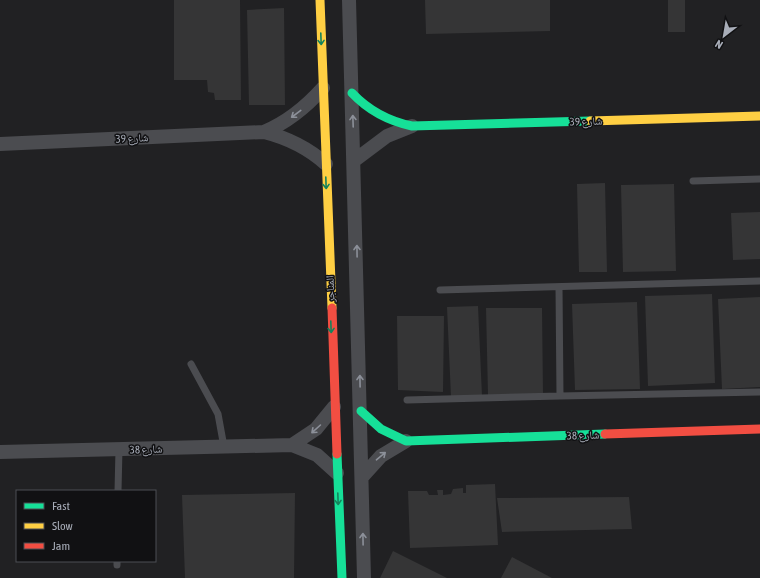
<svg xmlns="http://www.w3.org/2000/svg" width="760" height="578" viewBox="0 0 760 578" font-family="'Asap Condensed','Noto Naskh Arabic',sans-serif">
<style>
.built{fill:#212123;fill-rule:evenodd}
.building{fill:#353536}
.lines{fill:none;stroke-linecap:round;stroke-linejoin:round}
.lane{stroke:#4b4c50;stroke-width:7}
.street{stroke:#4b4c50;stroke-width:14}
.fast{stroke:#16e098;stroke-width:9}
.slow{stroke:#ffcf43;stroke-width:9}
.jam{stroke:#f24e42;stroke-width:9}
.oneway{stroke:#14835c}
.oneway2{stroke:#8c9099}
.labels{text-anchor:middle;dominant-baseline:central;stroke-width:3;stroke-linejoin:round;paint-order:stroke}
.street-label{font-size:11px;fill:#a8adb8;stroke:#111113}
</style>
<rect width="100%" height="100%" fill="#171717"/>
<!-- built -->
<path class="built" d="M0,0H760V578H0ZM17,491H155V561H17Z"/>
<!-- building -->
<path class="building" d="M174,0H240L241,100H215L214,93L208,92L207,80H174Z
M425,0H550V31L426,34Z
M668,0H685V32H668Z
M284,8L285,105H249L247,10Z
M605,183L607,272H579L577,184Z
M674,184L676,271L623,272L621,185Z
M760,212V259L733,260L731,213Z
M712,294L715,383L648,386L645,296Z
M760,297V387L722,389L718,299Z
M637,302L640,389L575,390L572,304Z
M478,306L482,396L451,397L447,307Z
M486,308H542L543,394L488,395Z
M397,316H444L443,392L398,390Z
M495,484L498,545L410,548L408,491H427L429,495H438L437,490H443V495L451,494L453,489L463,488V493H466V485Z
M295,493L294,578H185L182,495Z
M629,497L632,529L502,532L497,498Z
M393,551L447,578H380Z
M512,557L552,578H501Z"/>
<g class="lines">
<!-- lane -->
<path class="lane" d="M693,181L760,179
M559,287L560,396L760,392
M440,290L760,281
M191,364L218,414L224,447
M407,400L560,396
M118,491L119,449
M117,565V561"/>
<!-- street -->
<path class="street" d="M349,0L364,578
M264,132C288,122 306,107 323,88
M0,144L264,132C288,138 307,147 326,164
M355,160L387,136L412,126
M292,445L316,429L334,407
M0,452L292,445L317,455L337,473
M362,477L381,456L406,441"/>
<!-- fast -->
<path class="fast" d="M352,93C369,111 388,121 412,126L590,121
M361,411L381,429L406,441L605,434
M337,454L342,578"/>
<!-- slow -->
<path class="slow" d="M320,0L332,308
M590,121L760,116"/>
<!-- jam -->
<path class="jam" d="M332,308L337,454
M605,434L760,429"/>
</g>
<!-- one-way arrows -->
<defs><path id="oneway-shaft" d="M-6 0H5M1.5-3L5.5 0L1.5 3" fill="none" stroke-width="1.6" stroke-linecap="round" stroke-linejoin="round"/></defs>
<g class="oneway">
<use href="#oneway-shaft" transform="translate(321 39) rotate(88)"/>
<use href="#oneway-shaft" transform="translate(326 183) rotate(88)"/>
<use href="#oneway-shaft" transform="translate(331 327) rotate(88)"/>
<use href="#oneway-shaft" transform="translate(338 499) rotate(88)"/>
</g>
<g class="oneway2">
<use href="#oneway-shaft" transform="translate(296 114) rotate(143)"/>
<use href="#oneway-shaft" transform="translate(353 121) rotate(-92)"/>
<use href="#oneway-shaft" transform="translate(357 251) rotate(-91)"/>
<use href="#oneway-shaft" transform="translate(360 381) rotate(-91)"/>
<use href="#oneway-shaft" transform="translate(316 429) rotate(138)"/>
<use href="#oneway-shaft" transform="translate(381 456) rotate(-40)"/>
<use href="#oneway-shaft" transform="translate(363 539) rotate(-91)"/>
</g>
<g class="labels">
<!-- street labels -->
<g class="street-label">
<text transform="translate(586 121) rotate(-2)">شارع 39</text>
<text transform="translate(132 138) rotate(-3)">شارع 39</text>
<text transform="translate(330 289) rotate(-92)">المناجر</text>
<text transform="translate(583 435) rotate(-2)">شارع 38</text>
<text transform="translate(146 449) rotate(-2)">شارع 38</text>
</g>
</g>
<!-- legend -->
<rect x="16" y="490" width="140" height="72" fill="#111113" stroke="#4d4f55"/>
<rect x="24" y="503" width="20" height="6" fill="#16e098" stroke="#4d4f55"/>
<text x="52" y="510" font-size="12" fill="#a8adb8">Fast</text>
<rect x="24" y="523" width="20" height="6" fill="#ffcf43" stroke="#4d4f55"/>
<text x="52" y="530" font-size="12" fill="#a8adb8">Slow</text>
<rect x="24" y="543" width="20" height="6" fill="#f24e42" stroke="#4d4f55"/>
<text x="52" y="550" font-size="12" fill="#a8adb8">Jam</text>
<!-- north arrow -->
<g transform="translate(724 36) rotate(211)" stroke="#111113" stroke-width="3" paint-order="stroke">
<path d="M0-3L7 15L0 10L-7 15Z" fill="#a8adb8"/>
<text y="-6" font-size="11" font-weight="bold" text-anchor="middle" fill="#a8adb8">N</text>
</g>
</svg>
